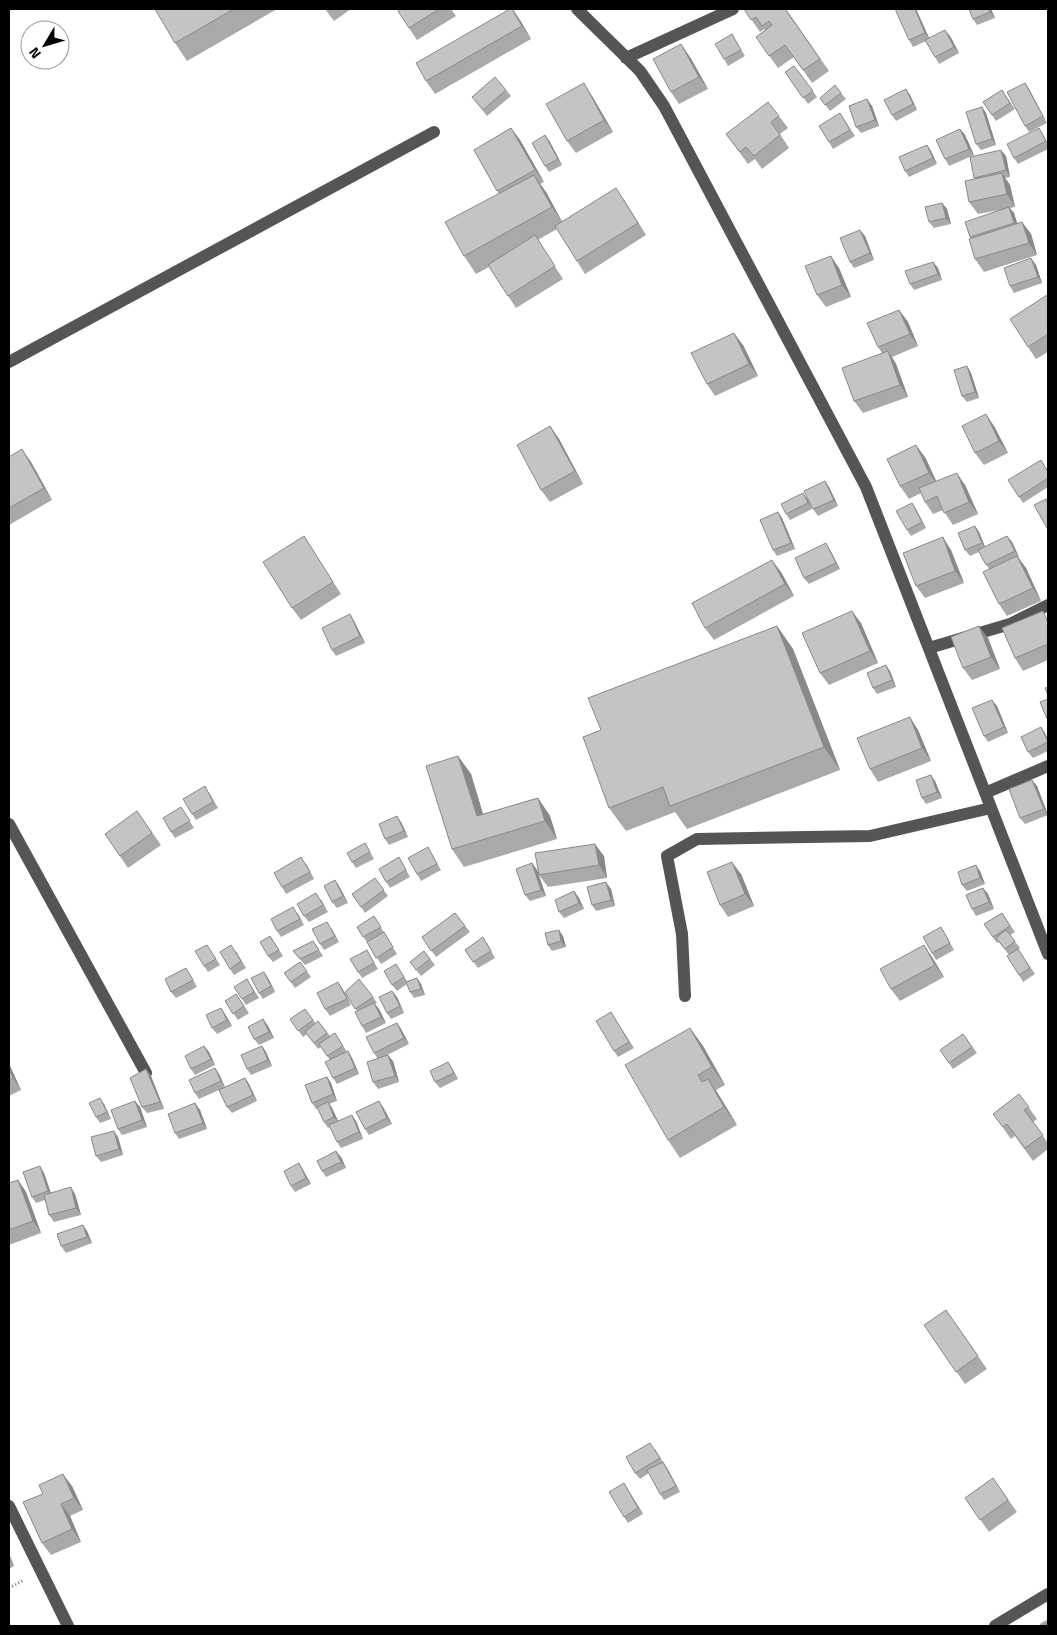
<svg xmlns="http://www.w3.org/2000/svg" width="1057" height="1635" viewBox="0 0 1057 1635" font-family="'Titillium Web',sans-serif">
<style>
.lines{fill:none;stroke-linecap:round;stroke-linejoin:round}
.stream{stroke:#a3a3a3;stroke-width:8}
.path{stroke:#777;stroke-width:3;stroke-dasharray:1 2.5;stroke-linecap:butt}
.minor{stroke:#555;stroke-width:12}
.wall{fill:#a9a9a9}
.shaded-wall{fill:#898989}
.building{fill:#c4c4c4;stroke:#898989}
</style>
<rect width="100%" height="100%" fill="#fff"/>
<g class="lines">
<!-- stream -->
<path class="stream" d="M1044,1626L1048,1624"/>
<!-- path -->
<path class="path" d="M9,1588L24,1580"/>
<!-- minor -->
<path class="minor" d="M577,9L640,71L664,106L866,487L1048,954
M626,58L733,9
M9,362L434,132
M929,648L1010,624L1048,605
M985,793L1048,766
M9,824L146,1073
M685,996L682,934L667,856L697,839L870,836L991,808
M9,1506L68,1626
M995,1626L1048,1594"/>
</g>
<!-- wall -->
<path class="wall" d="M155,9H277L187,61L175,43Z
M325,9H351L334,21Z
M401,9H451L456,16L417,40L409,28Z
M513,9L520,20L531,39L435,94L426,81Z
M744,9H786L829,71L812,83L794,57L778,68L756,37L765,30L764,29L760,32Z
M916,9L929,38L950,36L959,53L939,64L935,57L926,41L913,47L909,40Z
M969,9H991L995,18L977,25L973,19Z
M732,34L745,56L728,66L724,59Z
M690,57L708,89L679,104L671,92Z
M794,66L817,97L808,104L785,72Z
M1025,83L1029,89L1047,123L1029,132L1025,126Z
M906,89L910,95L917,110L896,121L892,115Z
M506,90L511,96L487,116L472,97Z
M1002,90L1015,109L996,121L983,102Z
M841,93L846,99L830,111L820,98Z
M592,96L613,132L576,153L567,141Z
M867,99L872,106L879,126L861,133L856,127Z
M982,107L986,113L996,145L981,150L976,144Z
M779,116L788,128L780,134L789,148L762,169L755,159L748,164L726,134Z
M844,119L855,136L833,149L829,142Z
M511,128L520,140L544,182L540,184L546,192L562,222L624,200L646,235L585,274L557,229L538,240L563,279L516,308L489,267L476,274L464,256L499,194L474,150Z
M1039,128L1048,143V149L1018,164L1014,158Z
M960,129L965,135L974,155L949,166L945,159Z
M545,135L550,142L562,165L549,172L545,166Z
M927,145L931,151L937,164L909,177L905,171Z
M1006,156L1010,177L1005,178L1010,185L1015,207L1010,208L1014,213L1017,224L1022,222L1031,234L1037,255L984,272L975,259L970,237L1005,209L978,214L969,202L975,179L974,178Z
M942,203L947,209L951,224L934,228L929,222Z
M865,236L874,260L854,268L850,262Z
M933,262L938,268L942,280L914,290L910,284Z
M1036,265L1042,283L1014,293L1010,286Z
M839,268L851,297L826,307L817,295Z
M1048,297V352L1036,359L1028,347Z
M899,310L908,322L918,346L892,357L896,364L908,397L863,413L854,401L882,353L878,347Z
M743,345L758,376L715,396L707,384Z
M967,366L971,373L979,398L967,402L962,396Z
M550,426L559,439L583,484L550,502L541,490Z
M994,426L1008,453L984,465L975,453Z
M9,457L31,462L52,500L9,525Z
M925,457L936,481L965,485L978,514L953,525L943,510L933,514L925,502L921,493L909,499L900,486Z
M1048,471V487L1023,503L1008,480Z
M825,481L829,487L838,506L818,516L813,509Z
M808,500L812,509L790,520L786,514Z
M912,503L926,528L911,536L907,530Z
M778,512L782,518L795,549L777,556L773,550Z
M975,526L979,532L985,547L1007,536L1012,542L1019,557H1018L1026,568L1041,601L1007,616L999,604L989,569L979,552L970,556L965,550Z
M304,536L341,594L301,620L292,608Z
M830,550L840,569L809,584L804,578Z
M951,550L964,583L925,598L916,586Z
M781,572L794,596L714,640L705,628Z
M1048,618V660L1023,671L1015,658Z
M354,621L365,643L336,656L332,650Z
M861,623L878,663L829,685L820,673Z
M777,626L793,649L840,770L687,829L675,812L626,831L609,808L601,730Z
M988,638L1000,669L972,680L963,668Z
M890,671L896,687L877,694L873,688Z
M997,706L1008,733L988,742L984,736Z
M1041,727L1045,733L1048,740V751L1033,758L1028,752Z
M918,730L931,761L878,782L870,769Z
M458,756L471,774L483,814L538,798L550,816L557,839L464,867L452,849Z
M1032,780L1037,786L1048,815L1025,824L1020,818Z
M935,781L942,798L926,804L922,798Z
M209,792L218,808L196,820L192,814Z
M181,807L194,828L175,838L171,832Z
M137,811L161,845L128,868L105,834Z
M401,822L408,837L389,845L385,839Z
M365,843L374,859L356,868L352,862Z
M428,847L441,870L421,881L417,874Z
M604,856L607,878L548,887L539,875Z
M399,857L410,877L390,888L386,882Z
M306,863L314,879L286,894L282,887Z
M532,863L537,870L546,896L530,901L525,895Z
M980,871L985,884L967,891L962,885Z
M741,874L754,906L728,917L720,905Z
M375,878L388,896L365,913L352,894Z
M335,880L339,886L348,903L337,908L332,902Z
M983,888L988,894L994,909L976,916L972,909Z
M611,889L615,906L596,911L592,905Z
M574,891L579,898L584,909L564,918L559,912Z
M321,899L328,912L309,922L304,916Z
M298,913L304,925L281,937L277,931Z
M455,913L470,932L436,957L422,937Z
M1002,913L1015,932L1010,935L1020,948L1016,951L1018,949L1035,974L1023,982L1019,975L1009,955L999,942L997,943L984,924Z
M374,916L397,954L381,964L357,927Z
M941,927L954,950L936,960L932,953Z
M331,928L339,942L324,950L320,944Z
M270,936L283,956L273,962L268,956Z
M563,936L566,947L552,951L548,945Z
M313,941L323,956L305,965L293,951Z
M487,943L495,958L478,968L465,950Z
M367,950L378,969L362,978L358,972Z
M211,951L220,965L208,972L204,966Z
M236,951L246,968L234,975L230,969Z
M424,951L435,965L421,976L410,962Z
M932,957L944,977L900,1001L891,989Z
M300,962L311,977L295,988L284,973Z
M396,964L407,981L417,978L421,984L425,995L414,998L410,992L407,984L397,991L392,985Z
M264,972L268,978L275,992L263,999L259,993Z
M190,974L197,987L176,998L171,992Z
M247,979L259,998L246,1005L242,999Z
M342,988L351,1005L330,1016L325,1009Z
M392,991L397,997L404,1013L391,1019L387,1013Z
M345,992L373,997L377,1003L375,1004L379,1009L386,1023L366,1033L362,1026L357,1011Z
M236,994L249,1013L238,1020L225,1001Z
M221,1008L225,1014L232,1026L217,1034L212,1028Z
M305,1009L316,1024L318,1021L330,1036L335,1033L347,1052L348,1051L352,1058L359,1074L337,1084L333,1078L330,1060L321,1047L318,1049L307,1034L303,1037L290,1019Z
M611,1012L634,1048L618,1057L614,1051Z
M263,1019L268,1026L274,1038L259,1045L254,1039Z
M397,1023L401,1029L409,1044L381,1058L393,1061L399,1082L378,1089L373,1082L378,1059L374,1053Z
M690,1028L703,1046L725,1085L716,1090L737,1125L680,1158L668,1140Z
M963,1034L977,1053L953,1069L940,1050Z
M204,1046L209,1052L215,1065L195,1075L191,1069Z
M262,1046L266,1052L272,1066L251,1075L247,1069Z
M448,1062L458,1079L440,1088L435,1082Z
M9,1064L21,1090L9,1096Z
M215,1068L219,1074L225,1087L245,1078L249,1084L257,1101L232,1113L227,1107L219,1090L199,1099L195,1093Z
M146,1069L151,1076L164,1109L147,1113L142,1107Z
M327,1077L331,1083L337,1101L329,1104L332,1108L338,1121H356L363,1139L341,1148L337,1142L330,1127L328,1128L324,1122L318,1108L316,1109L312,1103Z
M1019,1094L1037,1119L1033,1122L1048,1143V1149L1033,1161L1015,1136L1011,1139L993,1114Z
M135,1101L140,1107L147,1127L122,1135L118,1129Z
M195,1103L200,1110L207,1129L179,1139L175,1133Z
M104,1104L111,1119L100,1123L96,1117Z
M383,1107L392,1124L369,1135L365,1129Z
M118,1137L123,1155L101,1162L96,1156Z
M341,1157L346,1168L326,1177L322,1171Z
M299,1163L311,1184L295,1192L291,1186Z
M44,1173L51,1193L75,1194L81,1215L54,1222L49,1215L45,1200L36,1203L32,1197Z
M18,1180L26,1192L41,1233L9,1245V1183Z
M87,1231L92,1243L66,1253L61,1246Z
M946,1310L987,1369L965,1384L924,1325Z
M655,1449L663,1462L667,1468L680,1492L664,1500L660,1494L649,1473L640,1479L635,1473Z
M993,1478L1017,1512L989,1532L965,1498Z
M624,1483L643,1514L628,1523L624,1517Z
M72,1486L83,1510L70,1516L81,1542L51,1555L42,1543L23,1502Z
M9,1554L14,1566L9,1569Z"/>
<!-- shaded-wall -->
<path class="shaded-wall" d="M512,9L520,20L531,39L522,26Z
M915,9H916L930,40L925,33Z
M989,9H991L995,18L990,12Z
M945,30L950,36L959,53L954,47Z
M681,44L690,57L708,89L699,77Z
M584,83L592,96L613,132L604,120Z
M1025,83L1029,89L1047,123L1043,116Z
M906,89L910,95L917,110L913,104Z
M867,99L872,106L879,126L875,120Z
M982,107L986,113L996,145L992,139Z
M511,128L520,140L544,182L535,170Z
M960,129L965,135L974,155L969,149Z
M545,135L550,142L562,165L558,159Z
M927,145L931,151L937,164L933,158Z
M1001,150L1006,156L1010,177L1006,170Z
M1002,173L1010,185L1015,207L1007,194Z
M534,175L546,192L564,225L552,207Z
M616,188L624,200L646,235L638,223Z
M942,203L947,209L951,224L946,218Z
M1009,207L1014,213L1019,229L1014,223Z
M1022,222L1031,234L1037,255L1029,243Z
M860,230L865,236L874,260L870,253Z
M831,256L839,268L851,297L842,285Z
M1031,258L1036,265L1042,283L1038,277Z
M933,262L938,268L942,280L938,274Z
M899,310L908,322L918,346L910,334Z
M734,333L743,345L758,376L749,364Z
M888,351L896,364L908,397L900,385Z
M967,366L971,373L979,398L975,392Z
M986,414L994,426L1008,453L999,441Z
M550,426L559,439L583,484L575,471Z
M916,445L925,457L938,485L929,473Z
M22,449L31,462L52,500L44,488Z
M957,473L965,485L978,514L969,502Z
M825,481L829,487L838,506L834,500Z
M803,493L808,500L812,509L808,503Z
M912,503L916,509L926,528L922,522Z
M778,512L782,518L795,549L791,543Z
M975,526L979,532L986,549L982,543Z
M1007,536L1012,542L1019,557L1015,551Z
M943,537L951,550L964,583L955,571Z
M826,543L830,550L840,569L836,563Z
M1017,556L1026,568L1041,601L1033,588Z
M772,560L781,572L794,596L785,584Z
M852,611L861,623L878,663L870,651Z
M350,614L354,621L365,643L360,636Z
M777,626L793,649L840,770L824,747Z
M979,626L988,638L1000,669L991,657Z
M886,665L890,671L896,687L892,680Z
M992,700L997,706L1008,733L1004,727Z
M910,717L918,730L931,761L922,748Z
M1041,727L1045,733L1048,740V743Z
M458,756L471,774L489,834L477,816Z
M931,775L935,781L942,798L937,792Z
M1032,780L1037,786L1048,815L1044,809Z
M538,798L550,816L557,839L545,821Z
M397,816L401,822L408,837L404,831Z
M595,844L604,856L607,878L599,865Z
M732,862L741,874L754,906L745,894Z
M532,863L537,870L546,896L541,890Z
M976,865L980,871L985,884L980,878Z
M335,880L339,886L348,903L343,896Z
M606,882L611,889L615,906L611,900Z
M983,888L988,894L994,909L989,902Z
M574,891L579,898L584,909L579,903Z
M327,922L331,928L339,942L335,936Z
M559,930L563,936L566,947L561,941Z
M924,945L932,957L944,977L935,965Z
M264,972L268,978L275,992L271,986Z
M417,978L421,984L425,995L421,989Z
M338,982L342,988L351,1005L347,999Z
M392,991L397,997L404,1013L400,1006Z
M374,1003L379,1009L386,1023L381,1017Z
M221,1008L225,1014L232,1026L227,1020Z
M263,1019L268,1026L274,1038L269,1032Z
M397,1023L401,1029L409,1044L404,1038Z
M690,1028L703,1046L725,1085L712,1067Z
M204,1046L209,1052L215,1065L211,1059Z
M262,1046L266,1052L272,1066L268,1060Z
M348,1051L352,1058L359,1074L355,1068Z
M388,1055L393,1061L399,1082L395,1076Z
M448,1062L452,1068L458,1079L454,1073Z
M9,1064L21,1090L13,1078L9,1069Z
M215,1068L219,1074L225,1087L221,1081Z
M146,1069L151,1076L164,1109L160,1102Z
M327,1077L331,1083L337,1101L333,1094Z
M245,1078L249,1084L257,1101L253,1095Z
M708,1079L720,1097L737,1125L724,1107Z
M100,1098L104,1104L111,1119L107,1112Z
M135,1101L140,1107L147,1127L142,1120Z
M379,1101L383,1107L392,1124L387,1118Z
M328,1102L332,1108L339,1123L334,1117Z
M195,1103L200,1110L207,1129L203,1123Z
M352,1115L356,1121L363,1139L359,1132Z
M114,1131L118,1137L123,1155L119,1149Z
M336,1151L341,1157L346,1168L341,1162Z
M299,1163L311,1184L306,1178Z
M40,1166L44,1173L52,1197L48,1191Z
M18,1180L26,1192L41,1233L33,1221Z
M71,1187L75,1194L81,1215L76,1208Z
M83,1225L87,1231L92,1243L87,1237Z
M663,1462L667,1468L680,1492L676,1486Z
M63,1474L72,1486L83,1510L74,1498Z
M624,1483L628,1490L643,1514L638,1508Z
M61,1504L70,1516L81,1542L72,1529Z
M9,1554L14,1566L10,1560L9,1558Z"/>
<!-- building -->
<path class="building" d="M155,9H234L175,43Z
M401,9H439L409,28L398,11Z
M510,9H512L522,26L426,81L416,63Z
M744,9H785L820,59L803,70L785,45L769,56L756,37L772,25L769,21L762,26L756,17L751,20Z
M895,9H915L925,33L909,40Z
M969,9H989L990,12L973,19Z
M945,30L954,47L935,57L925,40Z
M732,34L741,50L724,59L715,44Z
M681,44L699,77L671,92L653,59Z
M794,66L813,91L803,98L785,72Z
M495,77L506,90L483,110L472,97Z
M584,83L604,120L567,141L546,104Z
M1025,83L1043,116L1025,126L1007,92Z
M835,85L841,93L825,105L820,98Z
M906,89L913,104L892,115L884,100Z
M1002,90L1010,103L992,115L983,102Z
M867,99L875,120L856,127L849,106Z
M768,102L779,116L771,122L780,135L754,156L746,147L740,152L726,134Z
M982,107L992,139L976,144L966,112Z
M840,113L850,130L829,142L819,126Z
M511,128L535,170L497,191L474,150Z
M1039,128L1046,141L1014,158L1007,144Z
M960,129L969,149L945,159L936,140Z
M545,135L558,159L545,166L532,143Z
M927,145L933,158L905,171L899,157Z
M1001,150L1006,170L974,178L970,157Z
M1002,173L1007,194L969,202L965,181Z
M534,175L552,207L464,256L445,222Z
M616,188L638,223L577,261L555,226Z
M942,203L946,218L929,222L925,207Z
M1009,207L1014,223L970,237L965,222Z
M1022,222L1029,243L975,259L969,239Z
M860,230L870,253L850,262L840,238Z
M535,235L555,266L508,296L488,265Z
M831,256L842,285L817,295L805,266Z
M1031,258L1038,277L1010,286L1004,268Z
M933,262L938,274L910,284L905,271Z
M1047,295L1048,297V334L1028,347L1010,319Z
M899,310L910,334L878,347L867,323Z
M734,333L749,364L707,384L691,353Z
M888,351L900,385L854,401L842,368Z
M967,366L975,392L962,396L954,370Z
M986,414L999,441L975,453L962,426Z
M550,426L575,471L541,490L517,445Z
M916,445L929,473L900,486L887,459Z
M22,449L44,488L9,508V457Z
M1041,460L1048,472V478L1019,497L1008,480Z
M957,473L969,502L944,513L937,496L925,502L919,488Z
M825,481L834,500L813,509L804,491Z
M803,493L808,503L786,514L781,504Z
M1046,499L1048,504V527L1047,528L1034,505Z
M912,503L922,522L907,530L896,511Z
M778,512L791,543L773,550L760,520Z
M975,526L982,543L965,550L958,533Z
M304,536L333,582L292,608L263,562Z
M1007,536L1015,551L986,565L978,550Z
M943,537L955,571L916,586L903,553Z
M826,543L836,563L804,578L795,558Z
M1017,556L1033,588L999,604L983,572Z
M772,560L785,584L705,628L692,603Z
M852,611L870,651L820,673L802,633Z
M1043,611L1048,622V644L1015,658L1002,628Z
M350,614L360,636L332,650L322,628Z
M777,626L824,747L670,806L663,787L609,808L583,737L601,730L588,698Z
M979,626L991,657L963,668L951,637Z
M886,665L892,680L873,688L867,673Z
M1048,687V695L1045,688Z
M1048,699V718L1047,719L1040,702Z
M992,700L1004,727L984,736L972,708Z
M910,717L922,748L870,769L857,738Z
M1041,727L1048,742L1028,752L1021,737Z
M458,756L477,816L538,798L545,821L452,849L426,766Z
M931,775L937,792L922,798L916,780Z
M1032,780L1044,809L1020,818L1009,789Z
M205,786L213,802L192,814L183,799Z
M181,807L190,821L171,832L163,818Z
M137,811L152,833L120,856L105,834Z
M397,816L404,831L385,839L379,824Z
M365,843L370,852L352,862L347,853Z
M595,844L599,865L539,875L535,853Z
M428,847L437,864L417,874L408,858Z
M301,857L310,872L282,887L274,873Z
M399,857L406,870L386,882L379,869Z
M732,862L745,894L720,905L707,872Z
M532,863L541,890L525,895L516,869Z
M976,865L980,878L962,885L958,872Z
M375,878L384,890L361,907L352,894Z
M335,880L343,896L332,902L324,886Z
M606,882L611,900L592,905L587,887Z
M983,888L989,902L972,909L966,895Z
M574,891L579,903L559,912L555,900Z
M316,893L323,905L304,916L297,904Z
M293,907L300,919L277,931L271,919Z
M455,913L465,926L431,951L422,937Z
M1002,913L1010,926L993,937L984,924Z
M374,916L381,927L363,937L357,927Z
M327,922L335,936L320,944L312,929Z
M941,927L950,943L932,953L923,937Z
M559,930L561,941L548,945L545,933Z
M1006,930L1015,941L1005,949L996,938Z
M384,932L393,947L376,958L367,942Z
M270,936L279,950L268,956L260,942Z
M483,937L491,951L473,962L465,950Z
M313,941L319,950L300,959L293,951Z
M207,945L216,959L204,966L195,951Z
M231,945L241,961L230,969L220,952Z
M924,945L935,965L891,989L880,969Z
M1018,949L1030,968L1019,975L1007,956Z
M367,950L374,963L358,972L350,959Z
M424,951L430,959L416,970L410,962Z
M300,962L307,971L291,982L284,973Z
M396,964L404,977L392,985L384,971Z
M186,968L193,980L171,992L165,979Z
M264,972L271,986L259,993L251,978Z
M417,978L421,989L410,992L406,982Z
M247,979L254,992L242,999L234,987Z
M359,979L373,997L355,1009L345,992Z
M338,982L347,999L325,1009L317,993Z
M392,991L400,1006L387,1013L379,997Z
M236,994L244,1006L233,1014L225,1001Z
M374,1003L381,1017L362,1026L355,1012Z
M221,1008L227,1020L212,1028L206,1015Z
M305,1009L313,1020L298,1031L290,1019Z
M611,1012L629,1042L614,1051L596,1021Z
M263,1019L269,1032L254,1039L248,1027Z
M318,1021L327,1033L314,1043L305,1032Z
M397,1023L404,1038L374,1053L366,1037Z
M690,1028L712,1067L698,1075L702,1082L708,1079L724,1107L668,1140L625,1065Z
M335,1033L343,1046L327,1056L319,1044Z
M963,1034L972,1047L949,1063L940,1050Z
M204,1046L211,1059L191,1069L185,1056Z
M262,1046L268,1060L247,1069L241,1055Z
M348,1051L355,1068L333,1078L325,1062Z
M388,1055L395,1076L373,1082L367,1062Z
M448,1062L454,1073L435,1082L430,1071Z
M215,1068L221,1081L195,1093L189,1080Z
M9,1069L13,1078L9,1080Z
M146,1069L160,1102L142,1107L130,1078Z
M327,1077L333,1094L312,1103L305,1085Z
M245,1078L253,1095L227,1107L219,1090Z
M1019,1094L1029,1107L1024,1110L1043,1135L1025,1148L1007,1124L1003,1127L993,1114Z
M100,1098L107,1112L96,1117L89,1103Z
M135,1101L142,1120L118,1129L111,1110Z
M379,1101L387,1118L365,1129L356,1112Z
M328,1102L334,1117L324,1122L317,1107Z
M195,1103L203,1123L175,1133L168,1114Z
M352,1115L359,1132L337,1142L329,1125Z
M114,1131L119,1149L96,1156L91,1137Z
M336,1151L341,1162L322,1171L317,1161Z
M299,1163L306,1178L291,1186L284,1171Z
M40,1166L48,1191L32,1197L23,1172Z
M18,1180L33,1221L9,1230V1183Z
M71,1187L76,1208L49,1215L44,1195Z
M83,1225L87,1237L61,1246L57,1234Z
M946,1310L978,1356L956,1372L924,1325Z
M650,1443L660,1458L635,1473L626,1457Z
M663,1462L676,1486L660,1494L647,1470Z
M63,1474L74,1498L61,1504L72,1529L42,1543L23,1502L43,1494L39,1485Z
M993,1478L1008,1500L980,1520L965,1498Z
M624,1483L638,1508L624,1517L609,1492Z"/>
<!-- border -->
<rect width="1057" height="1635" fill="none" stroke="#000000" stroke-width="20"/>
<!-- north arrow -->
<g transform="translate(45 45) rotate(232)"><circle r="24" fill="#ffffff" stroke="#999999"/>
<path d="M0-4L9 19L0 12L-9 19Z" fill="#000000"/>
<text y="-8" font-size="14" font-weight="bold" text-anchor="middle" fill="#000000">N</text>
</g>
</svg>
